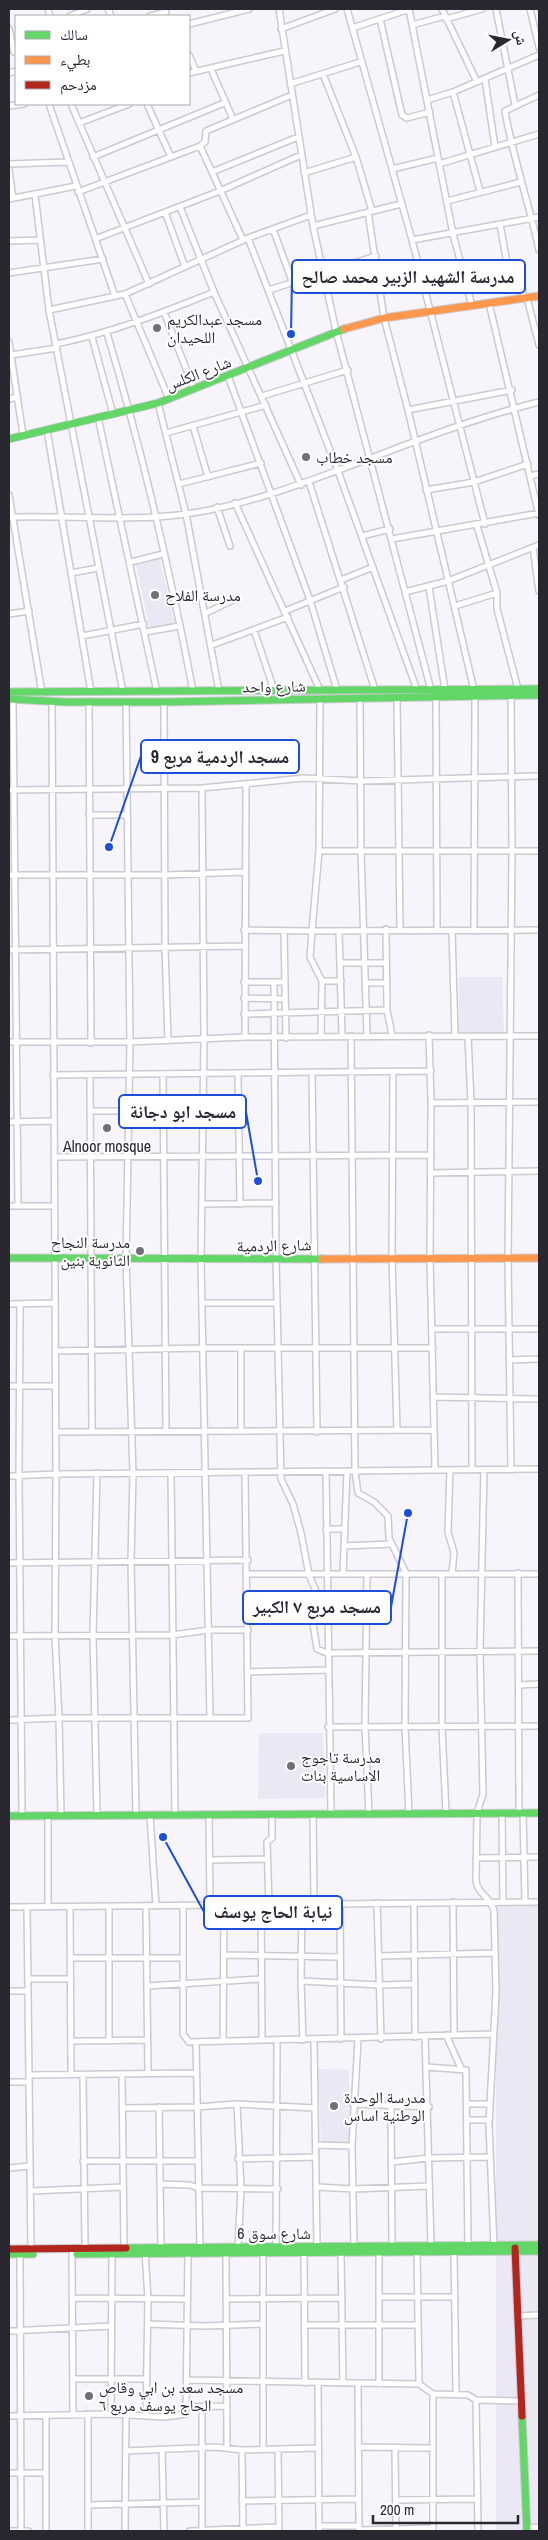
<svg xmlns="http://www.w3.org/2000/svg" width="548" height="2540" viewBox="0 0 548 2540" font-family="'Archivo Narrow','Noto Naskh Arabic',sans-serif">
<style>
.built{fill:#ebe7f4}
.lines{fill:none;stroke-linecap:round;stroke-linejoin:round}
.street-casing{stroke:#ccc9d1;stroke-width:8}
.fast-casing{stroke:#ccc9d1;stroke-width:9}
.slow-casing{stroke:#ccc9d1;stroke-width:9}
.jam-casing{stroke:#ccc9d1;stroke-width:9}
.street{stroke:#fefefe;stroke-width:5}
.fast{stroke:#63d668;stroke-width:7}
.slow{stroke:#ff974d;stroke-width:7}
.jam{stroke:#b3261e;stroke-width:7}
.poi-dot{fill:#716f77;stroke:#fff;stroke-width:2}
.labels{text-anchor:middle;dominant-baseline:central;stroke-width:4;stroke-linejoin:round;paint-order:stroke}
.poi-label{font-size:16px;fill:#292730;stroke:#fff;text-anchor:start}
.street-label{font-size:16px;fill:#292730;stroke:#fff}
.leader{fill:none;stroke:#1d4ed8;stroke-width:2}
.callout-dot{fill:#1d4ed8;stroke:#fff;stroke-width:2}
.callout{fill:#fff;stroke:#1d4ed8;stroke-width:2}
.callout-label{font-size:18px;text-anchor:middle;font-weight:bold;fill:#292730}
</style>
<rect width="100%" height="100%" fill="#f7f5fb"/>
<!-- built -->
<path class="built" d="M160,559L175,624L150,629L136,565Z
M459,977H502L504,1033H459Z
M259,1733H323L325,1798L258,1799Z
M496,1904L539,1905V2531H496Z
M318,2069L349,2070L350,2142H321Z"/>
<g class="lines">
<!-- street casing -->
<g class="street-casing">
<path id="street" d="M48,9L50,16
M108,9L111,16
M279,9L313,226L336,331L431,690
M347,9L412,240L485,524
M409,9L453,234L472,306
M442,9L477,82
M496,9L515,105
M530,9L539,47
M70,16L87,9
M150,16L166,12
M380,19L402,115L407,118L430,112
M446,19L482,9
M189,24L249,9
M412,25L445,16
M352,28L410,9
M9,29L14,52
M281,29L335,9
M189,55L196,71
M211,69L233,119
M9,73L16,71
M189,73L284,51
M323,74L356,157L372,211
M485,79L495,147
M290,84L360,62
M453,92L480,191
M539,95L505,111C513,158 529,203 539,250
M427,100L453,92L539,55
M49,104L115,296
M71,104L149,284
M147,104L171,157
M9,106L24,104
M79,123L129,104
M200,146L212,172
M93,157L224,103
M9,164L68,162
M439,164L539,134
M392,169L438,158
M9,170L13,198
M304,173L356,157
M78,192L200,146L205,142L206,131L292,95
M35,195L49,310L123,692
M9,199L76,186
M447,201L521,182
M180,207L214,292L301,485
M165,212L185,267
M368,212L384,318L408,410L474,690
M500,224L508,269H519L524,299
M313,226L401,204
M273,229L292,281
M248,238L338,471L417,690
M95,239L220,191L301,155
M243,240L212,172L298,137
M412,240L539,217
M9,241L40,240
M9,273L103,259
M269,290L376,256
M125,294L169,399
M527,298L539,345
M489,303L539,515
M49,310L125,294L248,238L311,215
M164,312L194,389
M107,333C142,450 170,571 193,691
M92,337L113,414
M9,342L23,435
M56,344C111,333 162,313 214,292
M11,355L57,348
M228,376L310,600L337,690
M262,396L348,370
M9,399L17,397
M158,403L186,514L219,691
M408,410L512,390
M98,417L157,692
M193,426L208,477
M47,430L91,692
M166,433L266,405
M531,476L539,474
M309,482L375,690
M179,484L261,463
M426,490L474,482L528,464
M9,495L42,693
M235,503L320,690
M217,507L230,546
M9,517C68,515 128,522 186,514C250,505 311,480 371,458C426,437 482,416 539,402
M477,526L497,593V609L518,689
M362,536L390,529
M392,539L539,513
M533,548L539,591
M131,562L163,554
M71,573L98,568
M341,580L373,567
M429,587L445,690
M405,592L448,581L539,545
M455,606L497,593
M285,611L344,587
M206,613L233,600
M9,614L29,611
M254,630L274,690
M145,632L180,626
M82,636L144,624
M212,645L288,617
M511,695L512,851L508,1259L511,1470
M397,698L400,929
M436,698L437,929
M13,699L18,1206
M360,699L361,852L367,1035
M52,701L56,1474L55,1635L59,1718L61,1815
M89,701L91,1043
M126,702L130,1042L126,1259L133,1473L131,1561L136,1815
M164,702L165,948L168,1040
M202,788L204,1038L201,1260L210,1718
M9,790L202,788L304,778L361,781L539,776
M89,815H127
M319,851H539
M9,875H165L244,872
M386,929L387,1010L392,1035
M244,930L312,931L319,851L320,700
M452,930L455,1036
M284,931L286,1038
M339,931L342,1036
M474,931L475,697
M9,950L244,946
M340,963H386
M322,981H341
M244,982H284
M274,982L276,1259L281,1479L293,1504L301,1533L309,1575L316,1591L313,1624L317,1649L327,1653L539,1651
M365,983H386
M244,998L284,999
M244,1014L387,1010
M429,1035L431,1103L430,1258L435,1470
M351,1036L355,1471L358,1493L374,1502L388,1516L389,1538L406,1573L405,1727L409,1814
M468,1036L471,1103L472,1470
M245,1037L246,784
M321,1037L322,981L310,957L312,931L539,930
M9,1042H130L245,1037L539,1036
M393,1072L392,1257L397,1430
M312,1073L317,1432
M163,1074L166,1431
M53,1075L431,1071
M238,1075L240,1204
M90,1076L92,1432
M431,1103L539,1102
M90,1111H128
M9,1122L53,1121
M54,1157L431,1155
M431,1173L539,1171
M203,1204L276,1203
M9,1206H54
M202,1303H277
M9,1304L55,1303
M20,1304L19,1477L22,1815
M433,1329H539
M241,1348V1431
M55,1351L203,1348H433
M509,1360L539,1359
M9,1386H55
M434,1397L539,1399
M56,1432L433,1430
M450,1470L448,1532L454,1553L452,1573
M484,1470L480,1651L483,1794L477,1813L476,1880C477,1894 491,1897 494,1911L496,1992L489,2124L494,2248
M326,1471L331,1814
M171,1473L175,1815
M9,1476L56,1474L539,1469
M326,1529H344
M344,1546L391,1544
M9,1563L248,1560
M518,1573L519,1813
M248,1574H539
M343,1574L347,1471
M442,1574V1727L446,1813
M367,1575L365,1727L369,1814
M9,1636L172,1635L209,1630H248
M247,1672L327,1670
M519,1685L539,1684
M9,1720L59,1718H248L245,1472
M328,1727L539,1726
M502,1813L503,1902
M523,1813L525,1902
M209,1814L210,1905
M313,1814L314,1904
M97,1815L93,1635L97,1473
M150,1815L156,1906
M476,1858L539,1857
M210,1860L267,1859
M453,1902L454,2035
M340,1903L341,2039
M377,1903L381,2039
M414,1903L415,2037
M261,1904L262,2040
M269,1904L267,1842L272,1838V1814
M302,1904L301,1981L303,2040
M183,1905V2034L189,2042L493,2034
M146,1906L148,2074
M9,1907L539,1902
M27,1907L31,2249
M48,1907V1815
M70,1907L71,2074
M224,1955L339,1957
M379,1956L495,1953
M71,1958H183
M28,1979H71
M301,1981L380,1985L415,1984
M147,1986L261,1979
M9,1991H28
M446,2035L461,2068
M425,2037L431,2245
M314,2040L317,2247
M71,2041L147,2040
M109,2041V1907
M223,2041L224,1905
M196,2042L200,2248
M427,2067L466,2070L468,2247
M122,2074L124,2249
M29,2075L196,2073
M83,2075L85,2249
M9,2082H29
M237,2104L241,2189L238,2247
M353,2104L429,2107
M468,2104H490
M391,2105L392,2247
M159,2107L161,2249
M122,2108L197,2107L237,2104L315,2108
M468,2120H489
M316,2145L352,2146
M238,2159L316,2157
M83,2161H198
M391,2162L429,2158L490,2157
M9,2168L30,2166
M160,2184L190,2185L199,2188L278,2189
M317,2187L353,2189L429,2186
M31,2191L123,2187
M276,2246L277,2040
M354,2247L352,2146L358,2039
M145,2251L148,2299L146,2416
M454,2251L456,2393
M379,2252V2384
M417,2252L419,2384
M304,2253L305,2383
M341,2253L343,2383
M20,2254L21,2531
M72,2254L73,2415
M226,2254L227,2448
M379,2297H455
M73,2298L186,2299
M226,2299L342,2298
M517,2316L539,2315
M148,2324L204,2326L263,2324
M305,2325H418
M9,2331L111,2326
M73,2379H147
M187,2380L419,2384L433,2394L468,2395L476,2400L520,2401
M318,2383L319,2531
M358,2384L359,2531
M433,2394V2531
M476,2400L478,2531
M187,2407L226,2406
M202,2407V2531
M88,2414V2531
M111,2414L112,2254
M9,2416L111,2414L165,2417L186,2414L188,2254
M358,2447L432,2448
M395,2448L396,2531
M263,2449V2253
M278,2449L279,2531
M162,2450L164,2531
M242,2450L243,2531
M126,2451L215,2447L242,2450L318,2448
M9,2473H46
M396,2500L478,2499
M242,2501L358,2499
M89,2505L202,2502
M319,2526H359
M527,2528L539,2527
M359,2530L433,2528
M9,2531H28
M46,2531V2416
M125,2531L126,2415
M190,2531L279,2527"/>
</g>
<!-- fast casing -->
<g class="fast-casing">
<path id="fast" d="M9,439L158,403L344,329
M9,692L539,689
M9,699L65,702H164L539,695
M9,1258L322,1259
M9,1816L539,1813
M126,2248L539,2245
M9,2254H33
M77,2254L539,2251
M522,2416L527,2531"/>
</g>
<!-- slow casing -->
<g class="slow-casing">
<path id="slow" d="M344,329L384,318L539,296
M322,1259L539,1258"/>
</g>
<!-- jam casing -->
<g class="jam-casing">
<path id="jam" d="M515,2248L522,2416
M9,2249L126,2248"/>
</g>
<!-- street -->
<use href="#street" class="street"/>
<!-- fast -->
<use href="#fast" class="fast"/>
<!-- slow -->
<use href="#slow" class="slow"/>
<!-- jam -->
<use href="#jam" class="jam"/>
</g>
<!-- markers -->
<g class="poi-dot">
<circle cx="157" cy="328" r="5"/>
<circle cx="306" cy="457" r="5"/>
<circle cx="155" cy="595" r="5"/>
<circle cx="107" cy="1128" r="5"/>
<circle cx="140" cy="1251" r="5"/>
<circle cx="291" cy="1766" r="5"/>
<circle cx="334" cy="2106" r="5"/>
<circle cx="89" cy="2396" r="5"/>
</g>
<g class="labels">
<!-- poi labels -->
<g class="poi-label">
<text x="167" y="319">مسجد عبدالكريم<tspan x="167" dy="18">اللحيدان</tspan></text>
<text x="316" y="457">مسجد خطاب</text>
<text x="165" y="595">مدرسة الفلاح</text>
<text x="107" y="1146" text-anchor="middle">Alnoor mosque</text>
<text x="130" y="1242" text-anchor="end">مدرسة النجاح<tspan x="130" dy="18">الثانوية بنين</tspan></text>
<text x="301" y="1757">مدرسة تاجوج<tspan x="301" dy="18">الاساسية بنات</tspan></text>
<text x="344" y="2097">مدرسة الوحدة<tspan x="344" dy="18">الوطنية اساس</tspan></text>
<text x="99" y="2387">مسجد سعد بن ابي وقاص<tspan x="99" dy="18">الحاج يوسف مربع ٦</tspan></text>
</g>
<!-- street labels -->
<g class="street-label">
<text transform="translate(198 373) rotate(-21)">شارع الكلس</text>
<text transform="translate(274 686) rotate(-1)">شارع واحد</text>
<text transform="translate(274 1245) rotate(-1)">شارع الردمية</text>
<text x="274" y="2233">شارع سوق 6</text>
</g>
</g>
<!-- callouts -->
<path class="leader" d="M291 334L292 276M109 847L141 756M258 1181L246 1112M408 1513L391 1607M163 1837L204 1912"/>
<g class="callout-dot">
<circle cx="291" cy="334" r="5"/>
<circle cx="109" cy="847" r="5"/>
<circle cx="258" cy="1181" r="5"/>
<circle cx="408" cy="1513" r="5"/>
<circle cx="163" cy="1837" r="5"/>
</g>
<g class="callout">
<rect x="292" y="260" width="233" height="33" rx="5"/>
<rect x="141" y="740" width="158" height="33" rx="5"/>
<rect x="119" y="1095" width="127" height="33" rx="5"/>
<rect x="243" y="1591" width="148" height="33" rx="5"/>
<rect x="204" y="1896" width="138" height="33" rx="5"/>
</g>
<g class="callout-label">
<text x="408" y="283">مدرسة الشهيد الزبير محمد صالح</text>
<text x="220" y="763">مسجد الردمية مربع 9</text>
<text x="183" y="1118">مسجد ابو دجانة</text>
<text x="317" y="1613">مسجد مربع ٧ الكبير</text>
<text x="273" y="1918">نيابة الحاج يوسف</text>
</g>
<!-- border -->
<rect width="548" height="2540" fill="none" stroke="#292730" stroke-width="20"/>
<!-- legend -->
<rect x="15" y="15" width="175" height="90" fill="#ffffff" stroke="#a9a9ac"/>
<rect x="25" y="31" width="25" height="8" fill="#63d668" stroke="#a9a9ac"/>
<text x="60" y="40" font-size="15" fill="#292730">سالك</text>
<rect x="25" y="56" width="25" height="8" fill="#ff974d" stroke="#a9a9ac"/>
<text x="60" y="65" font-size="15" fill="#292730">بطيء</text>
<rect x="25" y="81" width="25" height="8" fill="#b3261e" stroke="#a9a9ac"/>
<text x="60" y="90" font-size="15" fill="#292730">مزدحم</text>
<!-- north arrow -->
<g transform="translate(508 40) rotate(80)" stroke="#ffffff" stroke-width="4" paint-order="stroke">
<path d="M0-4L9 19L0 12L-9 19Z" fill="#292730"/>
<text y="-8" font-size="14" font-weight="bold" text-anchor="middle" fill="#292730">ش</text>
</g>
<!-- scale -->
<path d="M373 2515v8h145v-8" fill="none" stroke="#292730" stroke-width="2.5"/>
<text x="380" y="2515" font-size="15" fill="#292730" stroke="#ffffff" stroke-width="4" paint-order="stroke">200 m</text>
</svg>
